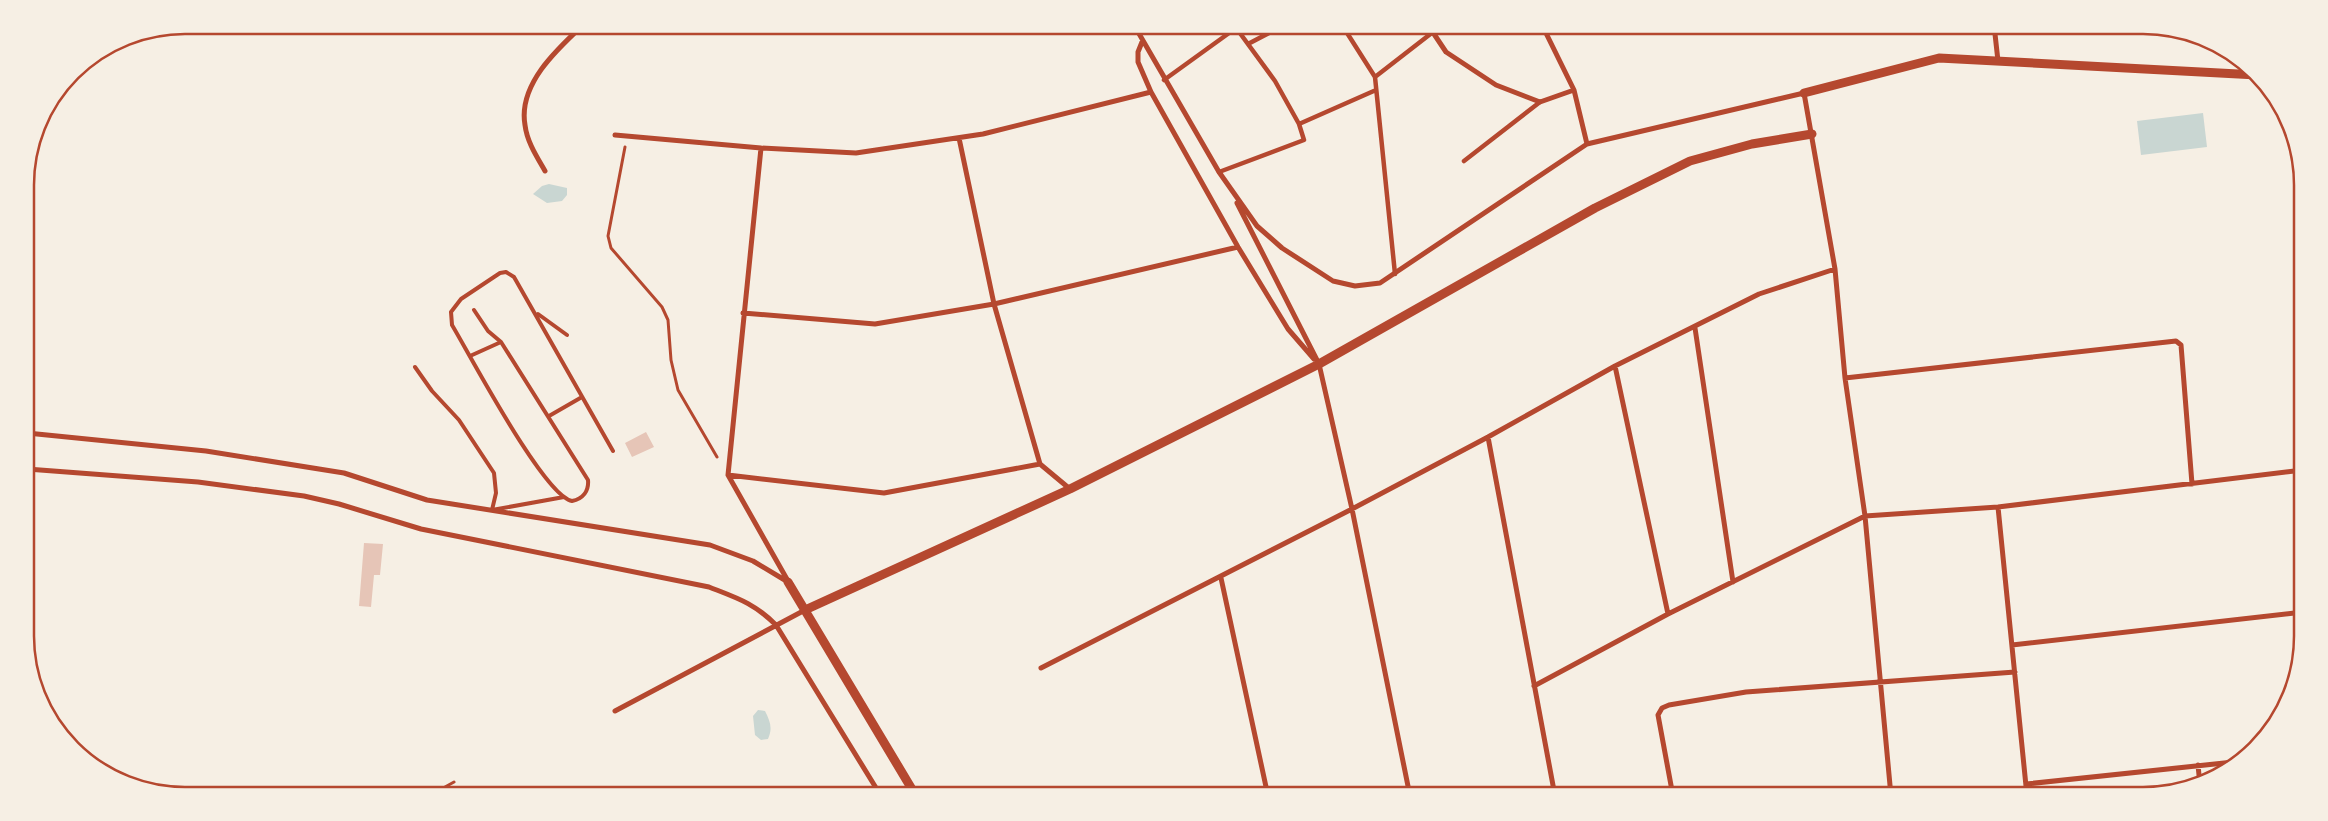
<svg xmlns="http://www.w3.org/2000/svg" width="2328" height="821" viewBox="0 0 2328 821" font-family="'Fira Sans',sans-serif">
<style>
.water{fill:#c9d6d2}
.building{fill:#e6c5b7}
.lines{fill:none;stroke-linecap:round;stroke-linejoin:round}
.path{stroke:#b5482f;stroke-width:3}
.service{stroke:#b5482f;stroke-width:4}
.pedestrian{stroke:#b5482f;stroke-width:4.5}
.minor{stroke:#b5482f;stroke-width:5}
.tertiary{stroke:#b5482f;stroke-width:9}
.rim{fill:none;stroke:#b5482f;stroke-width:2.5}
</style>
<rect width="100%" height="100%" fill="#f6efe4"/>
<!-- water -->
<path class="water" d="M2203,113L2207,147L2141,155L2137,121Z
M549,184L567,188V195L562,201L547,203L533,194L542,186Z
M758,710L765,711C770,721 773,728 768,739L761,740L755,735L753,716Z"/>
<!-- building -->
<path class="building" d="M646,432L654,447L632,457L625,443Z
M364,543L383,544L380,575H374L371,607L359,606Z"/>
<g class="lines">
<!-- path -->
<path class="path" d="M625,147L608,236L611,248L662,307L668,320L671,360L678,390L717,457
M436,792L454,782"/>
<!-- service -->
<path class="service" d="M474,310L488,331L501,342L588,480C589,491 583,499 572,501C544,496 470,355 452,325L451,312L461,299L500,273L506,272L514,277L613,451
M538,314L567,335
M470,356L501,342
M415,367L432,391L459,420L494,473L496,493L492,510L564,497
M549,416L582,397"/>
<!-- pedestrian -->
<path class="pedestrian" d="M1234,25L1275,81L1299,124
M1342,25L1375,77L1395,274
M1248,44L1284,25
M1375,77L1433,32
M1164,80L1236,28
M1464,161L1540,102
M1219,172L1304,140L1299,124L1376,90"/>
<!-- minor -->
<path class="minor" d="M1134,25L1219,172L1257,226L1282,248L1333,281L1355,286L1380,283L1587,144L1804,93L1835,269L1845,378L1865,516L1891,796
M1428,25L1446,52L1496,85L1540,102L1574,90
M1542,25L1574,90L1587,144
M1994,25L1998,61
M1142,42L1138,52V62L1151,92L1238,247L1288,329L1314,359
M615,135L761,148L856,153L983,134L1151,92
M959,138L994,304L1040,464
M761,148L728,475L788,581
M545,171C537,157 527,142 525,125C518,85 556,50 583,25
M1237,203L1319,364L1352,509L1410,796
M743,313L875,324L994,304L1238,247
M1695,328L1733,582
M1615,366L1668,614
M1845,378L2176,341L2181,345L2192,484
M27,433L206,451L344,473L427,500L710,545L753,561L788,582
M1488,437L1555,796
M27,469L198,482L304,496L339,504L421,529L709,587C737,598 754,603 776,625L881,796
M728,475L884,493L1040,464L1070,489
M1998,507L2027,796
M1221,578L1268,796
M2012,645L2303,612
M1041,668L1352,509L1488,437L1615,366L1759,294L1835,269
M1534,686L1668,614L1865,516L1998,507L2303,470
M615,711L805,610
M2198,765L2200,785
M2026,784L2243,761
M1673,796L1658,715L1662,708L1669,705L1746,692L2015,672"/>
<!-- tertiary -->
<path class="tertiary" d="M1804,93L1939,58L2257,75
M788,582L916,796
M805,610L1070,489L1319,364L1595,208L1690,161L1752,144L1812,134"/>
</g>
<!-- crop -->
<path d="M0 0H2328V821H0ZM185 34H2143A151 151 0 0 1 2294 185V636A151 151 0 0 1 2143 787H185A151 151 0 0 1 34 636V185A151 151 0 0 1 185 34Z" fill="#f6efe4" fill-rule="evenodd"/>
<path class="rim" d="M185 34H2143A151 151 0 0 1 2294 185V636A151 151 0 0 1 2143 787H185A151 151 0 0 1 34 636V185A151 151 0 0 1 185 34Z"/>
</svg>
